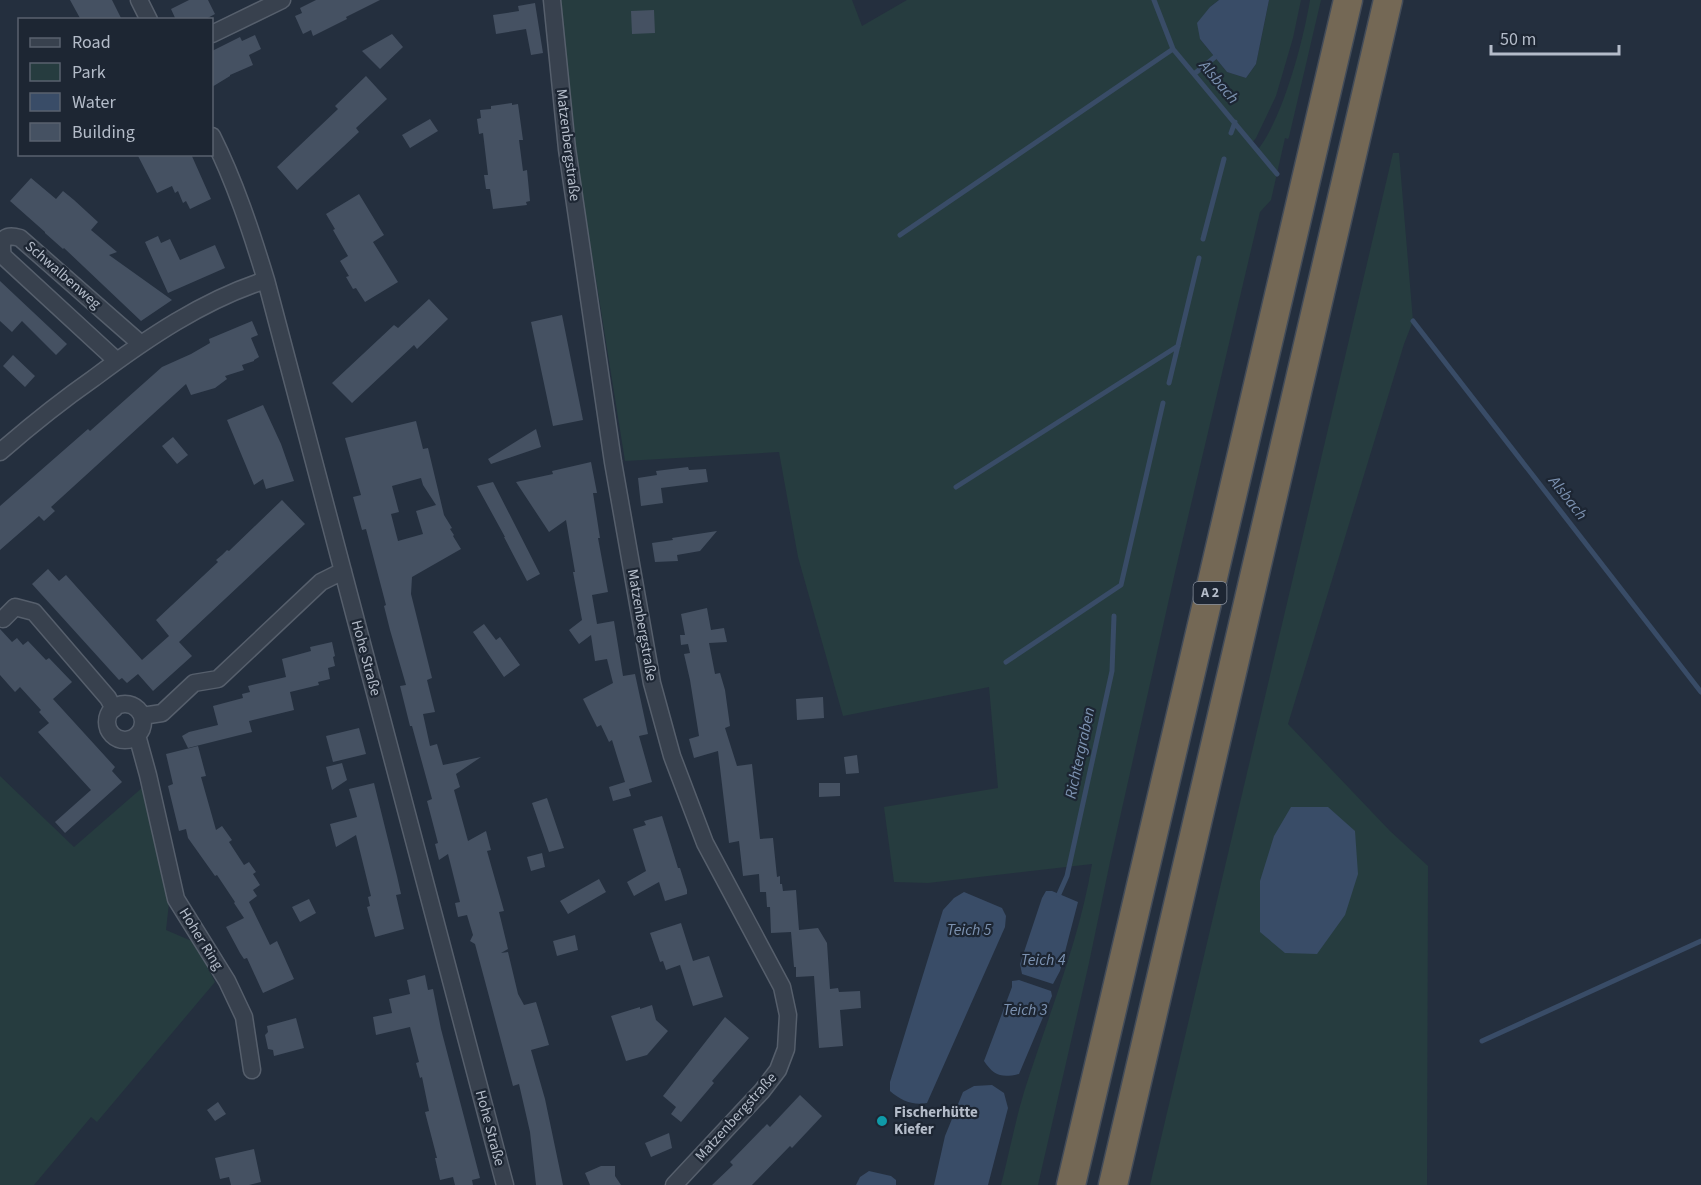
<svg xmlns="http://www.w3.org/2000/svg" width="1701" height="1185" viewBox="0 0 1701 1185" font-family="'Source Sans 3',sans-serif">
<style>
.green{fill:#263c3f}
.water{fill:#394c67}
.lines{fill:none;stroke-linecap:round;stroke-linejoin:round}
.stream{stroke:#394c67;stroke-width:5}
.building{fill:#455162;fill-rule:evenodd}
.minor-casing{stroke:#565f6c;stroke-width:19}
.motorway-casing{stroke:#434c59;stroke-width:31}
.minor{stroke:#38414e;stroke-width:16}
.motorway{stroke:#746855;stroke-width:28}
.culture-dot{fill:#0f9aa8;stroke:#1d2633;stroke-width:2}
.labels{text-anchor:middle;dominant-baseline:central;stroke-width:4.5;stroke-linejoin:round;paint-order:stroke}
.shield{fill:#1d2633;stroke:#878f9c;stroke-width:1.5}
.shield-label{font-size:14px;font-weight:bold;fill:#b4bcc9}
.street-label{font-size:15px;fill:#b4bcc9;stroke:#1d2633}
.poi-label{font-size:15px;font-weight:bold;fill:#b4bcc9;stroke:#1d2633;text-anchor:start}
.water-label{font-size:16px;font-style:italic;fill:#7c92b1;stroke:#1d2633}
</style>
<rect width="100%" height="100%" fill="#242f3e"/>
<!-- green -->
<path class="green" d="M560,0H852L862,26L907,0H1219L1210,7L1200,39L1227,72L1246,78L1256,64L1269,0H1301L1293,38L1276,96L1256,138L1251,144L1257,151C1283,118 1303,42 1310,0H1321L1289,137L1288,139L1285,138L1271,200L1260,212L1176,568L1110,862L1089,963L1038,1185H1001C1009,1154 1015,1122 1024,1092C1048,1016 1079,942 1092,864L928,883L894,882L884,807L998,788L989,687L843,716L798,557L779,452L625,461L575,148Z
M1393,153H1399L1413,321L1404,344L1288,724L1390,831L1428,866L1427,1185H1150Z
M0,776L74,847L143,787L170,894L166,930L194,942L215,982L97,1122L91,1117L34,1185H0Z"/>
<!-- water -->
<path class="water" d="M1219,0H1269L1256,64L1246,78L1227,72L1200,39L1197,23L1210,7Z
M1291,807H1328L1355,831L1358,874L1345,915L1317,954L1285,953L1260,932V881L1274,836Z
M1046,891H1052L1078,902L1060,971L1053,984L1022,974L1020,964L1042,898Z
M964,892L1002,908L1006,916L1005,927L927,1103C913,1106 900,1100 890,1091V1082L943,910L954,898Z
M1019,980L1051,991L1052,996L1019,1074C1002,1078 994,1076 984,1061L1012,987V981Z
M992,1085L1004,1093L1008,1108L988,1185H934L945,1136L963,1092L974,1086Z
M869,1171L891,1176L896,1180V1185H856L860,1177Z"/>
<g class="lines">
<!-- stream -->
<path class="stream" d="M1154,0L1173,49L1277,174
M1194,74L1215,57
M1231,133L1235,122
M900,235L1173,49
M1203,239L1224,159
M1413,321L1701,692
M1169,383L1199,258
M956,487L1178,346
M1006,662L1121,585L1163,403
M1059,894L1067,876L1112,671L1114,616
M1482,1041L1701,941"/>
</g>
<!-- building -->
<path class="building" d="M70,0H112L122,20H81Z
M189,0H208L215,14L204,20H176L171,9Z
M316,0H380L346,17L347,19L313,36L311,30L303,34L295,16L302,13L300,8Z
M535,3L543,53L531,55L526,29L496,34L493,15L519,11L518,6Z
M654,10L655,33L632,34L631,11Z
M392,34L403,47L380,69L362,51Z
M255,35L261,49L249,55L253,65L230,75V76L212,87V51L240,37L242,41Z
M366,76L387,99L356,128L359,132L297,190L277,167L338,109L335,106Z
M512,103V105L518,104L523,140H519L523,171L527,170L530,201L526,202L527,205L493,209L490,189H486L484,175H488L483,133L479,134L477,119L481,118L480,110L491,109V106Z
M430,119L438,131L410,148L402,135Z
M137,154H191L211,199L190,209L186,201L183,203L178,191L175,193L172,186L157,193Z
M31,178L56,199L63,191L74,200L98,222L91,230L117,252L109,255L172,300L141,321L64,248L63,249L45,233V232L10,201Z
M359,194L384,235L373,242L398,282L365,302L356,288L353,289L346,277L349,276L340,261L348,256L333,230L335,229L326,214Z
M158,236L161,243L170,239L180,260L215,245L225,268L168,293L145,242Z
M0,281L67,344L56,355L22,321L12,332L0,321Z
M429,299L448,319L417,349L414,345L352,403L332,383L394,325L398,328Z
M562,315L583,420L553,426L531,322Z
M252,321L258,335L251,338L259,357L254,360V361L242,365L244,370L225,376L227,379L215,388L191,395L186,384L51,507L55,511L44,521L39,516L0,550V506L88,429L90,431L162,367L191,354L210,343L209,339Z
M13,355L35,376L25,387L3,366Z
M263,405L281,444L294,481L266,489L263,479L254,485L227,420Z
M416,421L423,449L428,448L444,515L452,528L450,529L454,535L453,536L461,549L412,577L411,594L432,678L427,680L435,712L423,714L430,746L437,744L443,765L481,757L456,774L460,787L454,790L468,841L486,831L491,850L487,851L504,911L499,912L508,949L501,953L508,952L518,994L524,1005L536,1002L544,1028L549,1045L531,1050L545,1099L563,1185H536L530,1132L519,1084L513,1086L475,944L470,941L473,935L467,915L458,917L455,903L460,902L448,854L439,860L435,844L438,843L427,801L432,799L412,726H410L400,686L406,685L390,630L384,606L386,605L366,529L362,530L353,497L361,495L345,438ZM421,478L423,485L436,505L416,511L423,534L398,541L391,514L399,512L392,486Z
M536,429L541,447L491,464L488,459Z
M173,437L188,455L177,464L162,446Z
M591,462L597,493H593L600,538H598L608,592L592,595L597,624L614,621L623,676L635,674L648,734L639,736L652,782L629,789L631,796L613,801L609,787L625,782L612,740L609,742L601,725L597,727L583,699L613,683L607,659L595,661L591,635L579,644L569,630L582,620L573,572H575L566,520L549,532L516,482L553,474L552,471Z
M688,467L689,470L706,469L708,482L661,488L663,503L641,506L638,478L657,475L656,471Z
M493,482L540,574L527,581L504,537H505L477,486Z
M282,500L305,524L179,642L192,656L153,691L138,674L127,683L122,678L119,680L32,584L48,569L59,581L66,575L142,660L169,636L156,620L218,562L216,560L222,555L227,550L229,551Z
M717,531L700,551L677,555L678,561L655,562L652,543L673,540L672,538Z
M707,608L711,630L724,628L727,642L709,643L715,674L720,673L725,690L730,726L725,728L737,766L752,764L760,839L773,838L777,877L780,876V884H782L783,891L796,890L799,930L818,928L827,943L830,989L838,988L839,992L860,991L861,1008L840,1010L843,1046L819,1048L814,976L796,977V967H794L791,932L771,933L770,907H767L766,892H760L759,874L743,876L739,841L729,843L718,751L694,758L689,739L699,736L690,680L684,654L690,653L688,644L681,645L680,635H685L681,614Z
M484,624L496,640L500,637L520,665L504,677L473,632Z
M0,629L12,642L17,638L23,645L28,641L46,660L49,658L72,682L53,699L115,767L112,771L122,782L65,833L55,822L91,790L38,732L49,723L39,712L41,710L20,687L15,692L0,675Z
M332,642L335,656L333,657L335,666L328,668L330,679L318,682L319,685L290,692L294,710L249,721L252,732L188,748L182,736L189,732L218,725L213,706L243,698L242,694L250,692L248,686L286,677L282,659L311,651L310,647Z
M823,697L824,718L797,720L796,699Z
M359,728L366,754L333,762L326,736Z
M198,746L206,776L201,777L216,830L222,826L232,840L229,842L244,865L249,862L256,872L253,874L260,885L253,890L257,896L249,902L270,945L277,941L294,979L263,993L247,958L244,959L240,953L226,927L244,918L234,903L235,902L217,875L215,876L188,838L186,829L179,831L168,786L173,784L166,754Z
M857,755L859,773L846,774L844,757Z
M342,763L347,780L332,790L326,767Z
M374,783L397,876L401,894L396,895L404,929L375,937L367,907L370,906L368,897L371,896L356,835L336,847L330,824L357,817L349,789Z
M819,783H840V796L819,797Z
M547,798L564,848L549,852L532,803Z
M662,816L678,868H680L687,890V894L665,901L659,882L634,896L627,882L646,871L633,829L646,825L644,821Z
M542,853L545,867L531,871L527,857Z
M599,879L606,892L568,914L560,901Z
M309,899L316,913L300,922L292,907Z
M681,923L693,961L709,956L723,997L693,1006L680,965L666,970L663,961L660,962L650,933Z
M575,935L578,950L557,956L553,941Z
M425,975L428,990L433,989L441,1029L480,1178L472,1180L473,1185H455L453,1177L440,1180L435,1158H437L425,1112L429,1111L422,1077L420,1078L416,1063L419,1062L410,1027L376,1035L373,1017L392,1013L389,999L410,994L407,980Z
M652,1005L656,1020L668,1031L647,1055L626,1061L611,1016L640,1007V1009Z
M725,1017L749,1038L712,1081L714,1083L681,1122L671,1114L676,1107L663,1096Z
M296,1018L304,1048L274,1056L273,1050L268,1049L265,1035L268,1032L267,1026Z
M800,1095L822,1116L792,1148L790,1146L752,1185H712L733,1165L730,1162L767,1124L770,1127Z
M218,1102L226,1114L215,1121L207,1110Z
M669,1133L672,1148L651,1157L645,1143Z
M254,1149L261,1182L249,1185H231L229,1177L220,1179L215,1158Z
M601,1166H615V1176L621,1185H590L585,1173Z"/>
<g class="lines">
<!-- minor casing -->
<g class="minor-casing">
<path id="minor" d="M139,0L149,20
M552,0L567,149L613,462L652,683L672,756L705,843L782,987L788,1015L786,1049L778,1070L762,1091L674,1185
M212,34L282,0
M212,136C235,182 251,231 266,280L505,1185
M117,361L3,256C0,240 4,233 20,238L141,344
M0,452C30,426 61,401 94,378C146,339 203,300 266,280
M3,619L15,607L34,612L108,698L114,709
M107 722a18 18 0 1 1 36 0a18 18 0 1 1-36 0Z
M142,716L162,713L194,683L218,679L321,582L343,571
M137,735L148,775L176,899L227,981L244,1017L252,1070"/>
</g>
<!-- motorway casing -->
<g class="motorway-casing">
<path id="motorway" d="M1071,1185L1348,0
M1113,1185L1388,0"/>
</g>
<!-- minor -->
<use href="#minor" class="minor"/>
<!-- motorway -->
<use href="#motorway" class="motorway"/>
</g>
<!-- markers -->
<circle class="culture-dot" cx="882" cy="1121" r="6"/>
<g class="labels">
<!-- shield labels -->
<rect class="shield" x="1193.5" y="582" width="33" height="22" rx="4.5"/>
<g class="shield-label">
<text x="1210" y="593">A 2</text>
</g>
<!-- street labels -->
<g class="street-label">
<text transform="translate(568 145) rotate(83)">Matzenbergstraße</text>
<text transform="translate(63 275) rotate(41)">Schwalbenweg</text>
<text transform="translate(642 625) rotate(80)">Matzenbergstraße</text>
<text transform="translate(366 658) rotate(75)">Hohe Straße</text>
<text transform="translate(201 939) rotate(58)">Hoher Ring</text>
<text transform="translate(736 1117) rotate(-48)">Matzenbergstraße</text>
<text transform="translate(490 1128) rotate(75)">Hohe Straße</text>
</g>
<!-- poi labels -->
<g class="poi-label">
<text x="894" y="1112">Fischerhütte<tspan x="894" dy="17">Kiefer</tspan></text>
</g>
<!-- water labels -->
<g class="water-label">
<text transform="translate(1219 82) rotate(50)">Alsbach</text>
<text transform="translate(1568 498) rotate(52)">Alsbach</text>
<text transform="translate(1080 753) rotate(-78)">Richtergraben</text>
<text x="969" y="930">Teich 5</text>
<text x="1043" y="960">Teich 4</text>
<text x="1025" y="1010">Teich 3</text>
</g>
</g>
<!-- legend -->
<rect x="18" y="18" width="195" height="138" fill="#1d2633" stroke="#59626f" stroke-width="1.5"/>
<rect x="30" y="38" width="30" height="9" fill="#38414e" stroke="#59626f" stroke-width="1.5"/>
<text x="72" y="48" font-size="18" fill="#b4bcc9">Road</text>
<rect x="30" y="63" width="30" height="18" fill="#263c3f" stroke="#59626f" stroke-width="1.5"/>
<text x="72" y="78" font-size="18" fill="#b4bcc9">Park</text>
<rect x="30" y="93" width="30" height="18" fill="#394c67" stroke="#59626f" stroke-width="1.5"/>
<text x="72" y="108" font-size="18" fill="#b4bcc9">Water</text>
<rect x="30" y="123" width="30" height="18" fill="#455162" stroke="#59626f" stroke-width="1.5"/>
<text x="72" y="138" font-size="18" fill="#b4bcc9">Building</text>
<!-- scale -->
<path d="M1491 45v9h128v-9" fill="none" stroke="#b4bcc9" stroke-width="3"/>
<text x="1500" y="45" font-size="18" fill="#b4bcc9" stroke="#1d2633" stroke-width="4.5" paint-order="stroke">50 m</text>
</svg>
